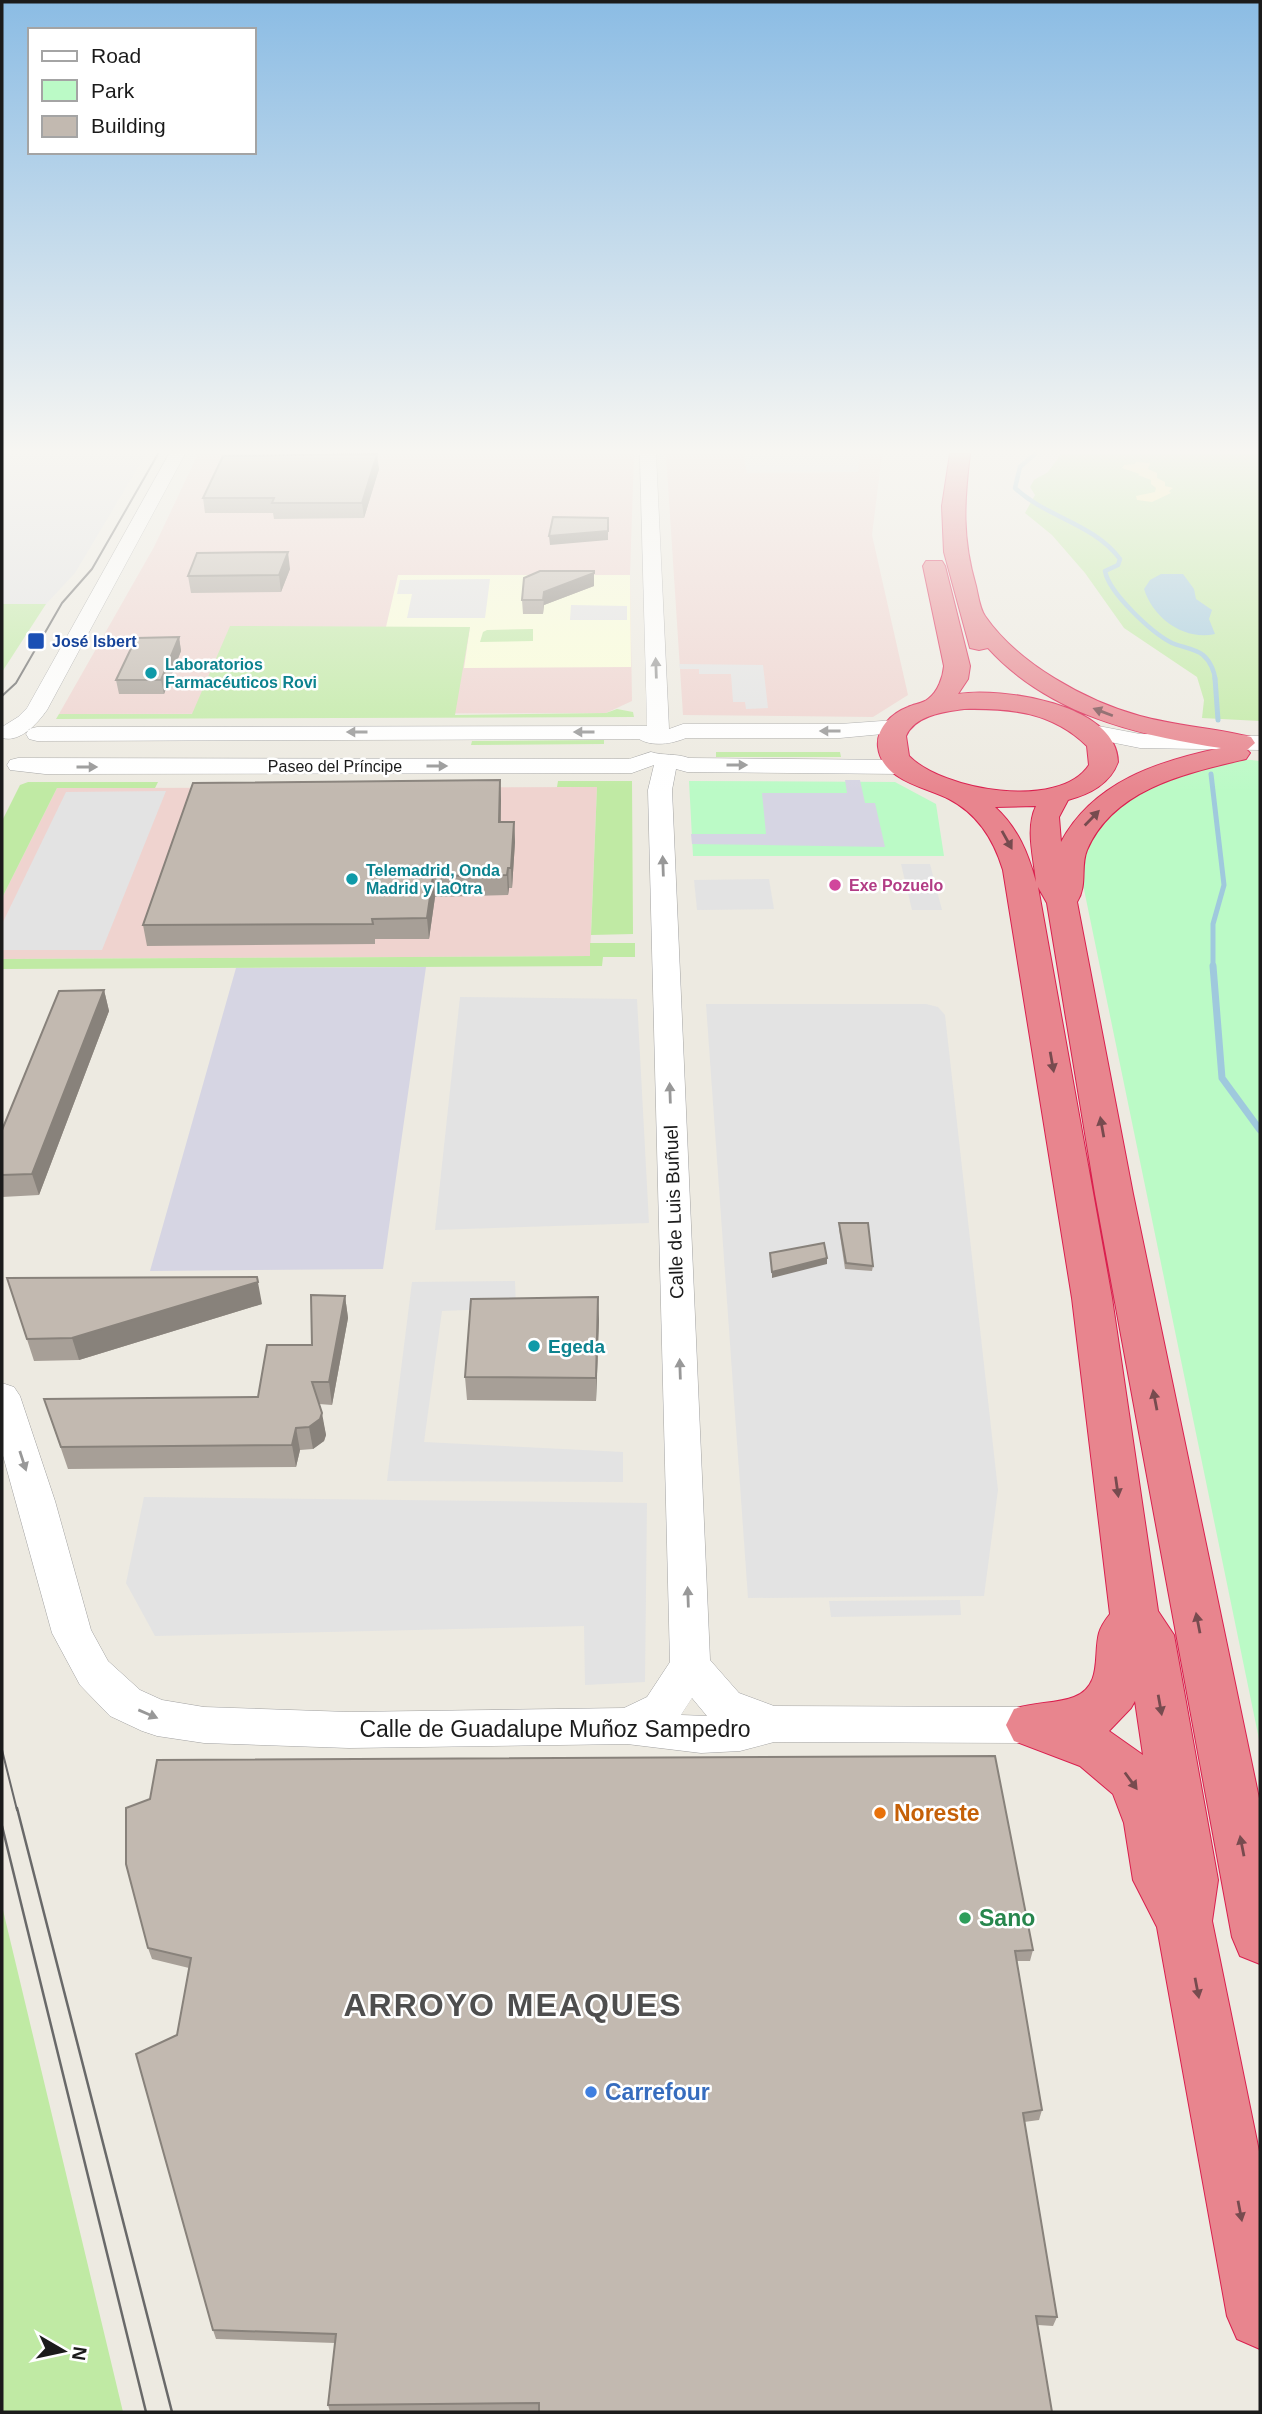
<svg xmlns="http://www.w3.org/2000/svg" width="1262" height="2414" viewBox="0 0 1262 2414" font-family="Helvetica,sans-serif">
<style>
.commercial{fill:#efd3cf}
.education{fill:#fbffd8}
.grass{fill:#c0eaa4}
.sand{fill:#fff6ad}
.park{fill:#bbfac6}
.parking{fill:#e3e3e3}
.plaza{fill:#d6d5e3}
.water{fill:#9fc9dd}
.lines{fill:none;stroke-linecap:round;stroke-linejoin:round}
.stream-far2{stroke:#9fc9dd;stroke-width:4.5}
.stream-far1{stroke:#9fc9dd;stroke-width:5}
.stream{stroke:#9fc9dd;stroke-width:7}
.minor-casing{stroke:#a2a2a2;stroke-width:1}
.highway-casing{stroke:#da1f4e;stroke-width:2}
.minor{fill:#fff;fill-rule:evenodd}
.highway{fill:#e8858e;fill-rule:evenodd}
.tram-far1{stroke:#696969;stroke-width:2}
.tram{stroke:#696969;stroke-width:2.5}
.wall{fill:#a79f97}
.shaded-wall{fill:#88827b}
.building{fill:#c2b9b0;stroke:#88827b;stroke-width:2}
.oneway{fill:#989898}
.oneway2{fill:#774b4f}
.transit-dot{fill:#1a4fb4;stroke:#fff;stroke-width:2.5}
.culture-dot{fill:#0f9aa8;stroke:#fff;stroke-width:2.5}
.hotel-dot{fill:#d1479c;stroke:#fff;stroke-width:2.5}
.food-dot{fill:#e8710a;stroke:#fff;stroke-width:2.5}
.leisure-dot{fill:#2e9e5b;stroke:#fff;stroke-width:2.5}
.shop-dot{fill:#3f7fe0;stroke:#fff;stroke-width:2.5}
.labels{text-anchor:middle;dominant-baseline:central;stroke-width:5;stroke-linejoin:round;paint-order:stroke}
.far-transit-label{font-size:16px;font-weight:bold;fill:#164399;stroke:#fff;text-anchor:start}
.far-culture-label{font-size:16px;font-weight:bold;fill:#0d838f;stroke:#fff;text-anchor:start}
.far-street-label{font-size:16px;fill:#1b1b1b;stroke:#fff}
.far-hotel-label{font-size:16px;font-weight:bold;fill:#b23c85;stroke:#fff;text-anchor:start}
.street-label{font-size:19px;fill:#1b1b1b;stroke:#fff}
.culture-label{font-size:19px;font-weight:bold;fill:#0d838f;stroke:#fff;text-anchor:start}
.near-street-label{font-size:23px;fill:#1b1b1b;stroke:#fff}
.near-food-label{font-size:23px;font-weight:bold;fill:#c56008;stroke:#fff;text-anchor:start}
.near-leisure-label{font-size:23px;font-weight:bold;fill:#27864d;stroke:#fff;text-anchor:start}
.near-shop-label{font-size:23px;font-weight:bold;fill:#366cbe;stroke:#fff;text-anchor:start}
.near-district-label{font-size:32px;font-weight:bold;letter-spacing:2px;fill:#4e4e4e;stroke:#fff}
</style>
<rect width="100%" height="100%" fill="#edeae1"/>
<!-- commercial -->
<path class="commercial" d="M198,454H634L630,575L632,701L606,713L59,714L154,547Z
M666,454H882L872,535L908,695L873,717L683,715Z
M597,787L590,956L2,959V898L57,788Z"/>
<!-- education -->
<path class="education" d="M398,575H630L631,667L464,668L470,627H386Z"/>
<!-- grass -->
<path class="grass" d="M1061,454H1260V721L1202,718L1204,700L1197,677L1124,628L1085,573L1052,535L1025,513L1035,495L1030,487L1034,480L1048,472Z
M2,604H46L2,672Z
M230,626L470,627L455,715L606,713L617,709L633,712L634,717L56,719L59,714H192Z
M533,629V641L480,642L483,632L487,630Z
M604,740V744L471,745L472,741Z
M716,752H840L841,757H716Z
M558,781H632L633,934L591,935L597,787H557Z
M28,782H158L155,788H57L2,898V821L20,785Z
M590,943H635V957H603L602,966L2,969V959L590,956Z
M2,1906L123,2412H2Z"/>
<!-- sand -->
<path class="sand" d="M1136,462L1150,463L1148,469L1157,473V478L1165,482V486L1173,488L1169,491L1171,493L1152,502L1137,500L1136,496L1155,492L1156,488L1151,484V480L1138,475L1140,474L1122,468L1124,465L1135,464Z"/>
<!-- park -->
<path class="park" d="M1233,758L1260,761V1744L1080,870L1093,831L1139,790Z
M689,781L895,782L936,804L944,856H693Z"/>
<!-- parking -->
<path class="parking" d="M2,454H146L75,573L46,604H2Z
M743,454H860L858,472L747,473Z
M490,579L485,618H407L412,594H397L400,580Z
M571,605L627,606V620H570Z
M679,664L763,665L768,708L746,709L745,702H733L731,674H699V669H680Z
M166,791L102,950H2V924L66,792Z
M901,864H930L942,910H912Z
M769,879L774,909L697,910L694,880Z
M460,997L637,999L649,1223L435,1230Z
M706,1004H926L938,1007L945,1015L998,1490L984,1596L748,1598Z
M515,1281L516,1308L442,1311L424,1442L623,1452V1482L387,1481L412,1282Z
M144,1497L647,1503L645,1682L585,1685L584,1626L155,1636L126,1583Z
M960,1600L961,1615L831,1617L829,1601Z"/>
<!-- plaza -->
<path class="plaza" d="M845,780H860L865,803H875L885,847L692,844L691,834H766L762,793H847Z
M426,967L383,1269L150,1271L236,968Z"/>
<!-- water -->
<path class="water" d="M1161,574H1183L1194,589L1196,599L1212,610L1209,619L1215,634C1184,641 1153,618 1144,589L1150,580Z"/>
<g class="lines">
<!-- stream-far2 -->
<path class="stream-far2" d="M1035,454L1020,467L1015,488C1047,518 1093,523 1120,559L1118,565L1105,571C1109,593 1152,633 1172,643C1181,647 1196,649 1203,655C1210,661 1215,672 1215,680"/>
<!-- stream-far1 -->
<path class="stream-far1" d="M1215,678L1218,720
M1211,774L1224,885L1213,924V968"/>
<!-- stream -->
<path class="stream" d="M1213,966L1222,1078L1260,1130"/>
<!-- minor casing -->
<g class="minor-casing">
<path id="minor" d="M169,454H185L47,710C37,724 20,743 2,738V727L18,717L27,708Z
M640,454H656L669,729L683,724H840L896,720L904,722L907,727L904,732L840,738H686C672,744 652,747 639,739L37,741L29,739L26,734L29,729L37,727L647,726Z
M1088,724L1140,734L1260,736V750L1140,748L1080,736L1077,731L1080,726Z
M651,752C664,756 675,753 689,758L903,760L911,762L914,767L911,772L903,774L687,772L676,769L672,790L710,1660L739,1693L774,1706L1032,1707L1047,1712L1053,1725L1047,1738L1032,1743L774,1742L740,1751L701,1753L627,1744L349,1748L204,1743L157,1736L142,1731L110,1716L80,1685L52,1633L2,1452V1383L14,1387L20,1396L55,1501L91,1630L108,1661L140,1690L162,1700L204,1707L349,1712L624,1708L647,1697L670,1662L648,790L654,765L632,773L45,774L10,770L7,765L10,760L18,758L629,759ZM692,1698L707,1716L681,1715Z"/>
</g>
<!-- highway casing -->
<g class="highway-casing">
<path id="highway" d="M950,454H970C964,503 962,538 976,586C978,595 980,609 985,616C1018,664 1086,701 1140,716C1177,726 1214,728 1251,737L1255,743L1247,750L1250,753L1246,759C1187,773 1114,788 1087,850C1080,867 1088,885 1077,902L1133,1194L1260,1803V1964L1240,1956L1232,1937L1095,1194L1047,903L1038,887L1112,1298L1158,1611L1174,1635L1218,1880L1212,1921L1260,2156V2349L1237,2339L1227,2316L1157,1927L1133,1880L1124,1823L1113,1794L1080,1766L1014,1741L1006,1725L1014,1709C1033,1702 1055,1704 1074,1697C1103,1686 1093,1654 1099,1633C1101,1626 1106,1619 1110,1614L1072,1298L1003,870C994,840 978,814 949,799C926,787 882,781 878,747C876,728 892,713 908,707C914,704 924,703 928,699C938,692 943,677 944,666L923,566L926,561H942L945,566L970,666L968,679L958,694C1000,687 1117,703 1118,762C1110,784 1090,794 1068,800L1059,817L1061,842C1093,782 1158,761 1221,748C1136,735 1048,714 988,648L979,650L970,648L944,552L942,506ZM964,709C1011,708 1052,712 1087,746L1089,765C1059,811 942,790 909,756L906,736C915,715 944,712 964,709ZM1036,806C1025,829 1034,858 1036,882C1028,853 1018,828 995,807ZM1135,1701L1143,1755L1109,1731L1131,1708Z"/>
</g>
<!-- minor -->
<use href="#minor" class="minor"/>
<!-- highway -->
<use href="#highway" class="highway"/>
<!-- tram-far1 -->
<path class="tram-far1" d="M2,696L16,683L62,603L92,569L158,454
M2,1750L17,1810"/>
<!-- tram -->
<path class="tram" d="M17,1808L172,2412
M2,1826L146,2412"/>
</g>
<!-- wall -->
<path class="wall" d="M379,469L364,518L274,519L273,513H205L203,498Z
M290,569L281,592L191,593L188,576Z
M594,573V586L544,605L543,614H523L522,600Z
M179,637L181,651L164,694H119L116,680Z
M500,780L501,822H514L515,842L512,888H509L508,895L435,897L429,939H375V944L147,946L143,925Z
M104,990L109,1011L39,1195L2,1197V1130Z
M839,1223L873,1266L872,1271L845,1269L839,1229Z
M7,1278L262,1304L79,1360L34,1361Z
M345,1296L348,1318L332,1405L319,1404L326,1435L324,1441L313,1449L300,1450L296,1467L68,1469L44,1399L258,1397L312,1345Z
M599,1319L596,1401L467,1400L465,1377Z
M148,1948L1033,1950L1030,1961H1017L1042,2110L1039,2120L1024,2122L1057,2317L1053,2326L1038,2325L539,2411L330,2412L328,2405L335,2343L216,2339L213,2330L177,2035L189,1968L152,1959Z"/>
<!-- shaded-wall -->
<path class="shaded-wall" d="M377,454L379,469L364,518L362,503Z
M608,531V540L550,545L549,536Z
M288,552L290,569L281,592L279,575Z
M594,573V586L544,605L543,614L544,592Z
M179,637L181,651L164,694L161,680Z
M500,780L501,800L500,842L499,822Z
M514,822L515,842L512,888L511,868Z
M508,868L509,888L508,895L507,875Z
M433,876L435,897L429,939L427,918Z
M104,990L109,1011L39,1195L32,1174Z
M827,1258V1264L772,1278V1272Z
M257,1277L262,1304L79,1360L72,1338Z
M345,1296L348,1318L332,1405L329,1382Z
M598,1297L599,1319L596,1401V1378Z
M322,1413L326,1435L324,1441L313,1449L309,1427Z
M296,1428L300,1450L296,1467L292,1445Z"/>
<!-- building -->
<path class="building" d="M377,454L362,503H272L274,498H203L223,456Z
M553,517L608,518V531L549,536Z
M288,552L279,575L188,576L197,553Z
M540,571H594V573L544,592L543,600H522L524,578Z
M179,637L161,680H116L136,638Z
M500,780L499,822H514L511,868H508L507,875L433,876L427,918L372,919L373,924L143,925L193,783Z
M104,990L32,1174L2,1175V1130L59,991Z
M839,1223H868L873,1266L846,1263Z
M824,1243L827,1258L772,1272L770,1253Z
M257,1277L258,1282L72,1338L27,1339L7,1278Z
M311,1295L345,1296L329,1382H312L322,1413L320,1419L309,1427L296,1428L292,1445L61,1447L44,1399L258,1397L267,1345H312Z
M598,1297L596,1378L465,1377L471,1299Z
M995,1756L1033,1950L1015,1951L1042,2110L1023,2113L1057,2317L1036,2316L1052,2412H539V2403L328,2405L336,2334L213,2330L136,2054L177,2035L191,1958L148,1948L126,1864V1808L150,1799L157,1760Z"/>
<!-- one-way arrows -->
<defs><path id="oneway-solid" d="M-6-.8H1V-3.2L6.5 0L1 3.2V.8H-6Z" transform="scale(1.75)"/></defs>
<g class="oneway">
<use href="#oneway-solid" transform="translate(656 668) rotate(-92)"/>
<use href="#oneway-solid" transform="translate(830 731) rotate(180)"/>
<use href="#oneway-solid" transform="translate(357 732) rotate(180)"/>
<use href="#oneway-solid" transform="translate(584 732) rotate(180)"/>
<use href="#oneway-solid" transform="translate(737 765)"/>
<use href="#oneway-solid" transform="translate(437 766)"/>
<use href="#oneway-solid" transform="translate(87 767)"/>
<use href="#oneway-solid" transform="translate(663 866) rotate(-92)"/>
<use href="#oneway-solid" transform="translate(670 1093) rotate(-92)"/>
<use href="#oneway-solid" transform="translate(680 1369) rotate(-92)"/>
<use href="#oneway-solid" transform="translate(23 1461) rotate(72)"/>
<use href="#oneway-solid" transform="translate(688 1597) rotate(-92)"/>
<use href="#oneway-solid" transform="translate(148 1714) rotate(23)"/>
</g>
<g class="oneway2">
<use href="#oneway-solid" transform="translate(1103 712) rotate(-159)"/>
<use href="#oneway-solid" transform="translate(1092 818) rotate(-46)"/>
<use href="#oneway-solid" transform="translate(1007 840) rotate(61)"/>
<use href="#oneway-solid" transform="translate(1052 1062) rotate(80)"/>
<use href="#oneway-solid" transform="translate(1102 1127) rotate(-100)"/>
<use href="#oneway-solid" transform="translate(1155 1400) rotate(-101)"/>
<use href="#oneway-solid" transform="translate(1117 1487) rotate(82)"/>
<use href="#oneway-solid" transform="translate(1198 1623) rotate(-101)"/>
<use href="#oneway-solid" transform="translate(1160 1705) rotate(80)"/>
<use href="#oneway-solid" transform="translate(1131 1781) rotate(54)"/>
<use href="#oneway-solid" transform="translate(1242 1846) rotate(-101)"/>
<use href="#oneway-solid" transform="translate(1197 1988) rotate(79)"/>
<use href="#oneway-solid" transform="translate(1240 2211) rotate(79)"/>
</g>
<!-- sky -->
<linearGradient id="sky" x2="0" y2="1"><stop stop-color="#8bbce4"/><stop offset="0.57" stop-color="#f7f6f2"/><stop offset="1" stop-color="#f7f6f2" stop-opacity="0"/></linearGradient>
<rect width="1262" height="792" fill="url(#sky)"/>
<!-- markers -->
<rect class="transit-dot" x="27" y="632" width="18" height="18" rx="3.5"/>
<g class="culture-dot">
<circle cx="151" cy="673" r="7"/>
<circle cx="352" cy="879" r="7"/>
<circle cx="534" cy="1346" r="7"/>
</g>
<circle class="hotel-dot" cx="835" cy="885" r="7"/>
<circle class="food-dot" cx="880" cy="1813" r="7"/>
<circle class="leisure-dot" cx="965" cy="1918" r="7"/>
<circle class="shop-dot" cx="591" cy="2092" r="7"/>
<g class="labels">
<!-- far-transit labels -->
<g class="far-transit-label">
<text x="52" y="641">José Isbert</text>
</g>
<!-- far-culture labels -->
<g class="far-culture-label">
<text x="165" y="664">Laboratorios<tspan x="165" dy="18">Farmacéuticos Rovi</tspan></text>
<text x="366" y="870">Telemadrid, Onda<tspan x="366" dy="18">Madrid y laOtra</tspan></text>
</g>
<!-- far-street labels -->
<g class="far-street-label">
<text x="335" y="766">Paseo del Príncipe</text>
</g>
<!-- far-hotel labels -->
<g class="far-hotel-label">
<text x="849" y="885">Exe Pozuelo</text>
</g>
<!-- street labels -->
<g class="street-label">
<text transform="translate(674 1212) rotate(-92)">Calle de Luis Buñuel</text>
</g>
<!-- culture labels -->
<g class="culture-label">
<text x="548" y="1346">Egeda</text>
</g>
<!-- near-street labels -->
<g class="near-street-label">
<text x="555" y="1729">Calle de Guadalupe Muñoz Sampedro</text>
</g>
<!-- near-food labels -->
<g class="near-food-label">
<text x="894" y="1813">Noreste</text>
</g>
<!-- near-leisure labels -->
<g class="near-leisure-label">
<text x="979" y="1918">Sano</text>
</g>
<!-- near-shop labels -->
<g class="near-shop-label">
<text x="605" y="2092">Carrefour</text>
</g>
<!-- near-district labels -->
<g class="near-district-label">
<text x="513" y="2005">ARROYO MEAQUES</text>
</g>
</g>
<!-- border -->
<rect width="1262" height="2414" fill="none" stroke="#1b1b1b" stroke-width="7"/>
<!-- legend -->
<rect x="28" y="28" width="228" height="126" fill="#ffffff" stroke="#a4a4a4" stroke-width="2"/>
<rect x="42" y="51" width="35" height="10" fill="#ffffff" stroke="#a4a4a4" stroke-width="2"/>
<text x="91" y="63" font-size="21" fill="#1b1b1b">Road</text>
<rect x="42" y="80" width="35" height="21" fill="#bbfac6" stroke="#a4a4a4" stroke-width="2"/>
<text x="91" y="98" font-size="21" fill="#1b1b1b">Park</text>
<rect x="42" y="116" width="35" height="21" fill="#c2b9b0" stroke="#a4a4a4" stroke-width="2"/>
<text x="91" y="133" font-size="21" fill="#1b1b1b">Building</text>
<!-- north arrow -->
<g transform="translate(63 2351) rotate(99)" stroke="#ffffff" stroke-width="5" paint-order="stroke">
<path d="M0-5L12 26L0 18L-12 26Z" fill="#1b1b1b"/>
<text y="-10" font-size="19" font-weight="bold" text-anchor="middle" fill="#1b1b1b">N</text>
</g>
</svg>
